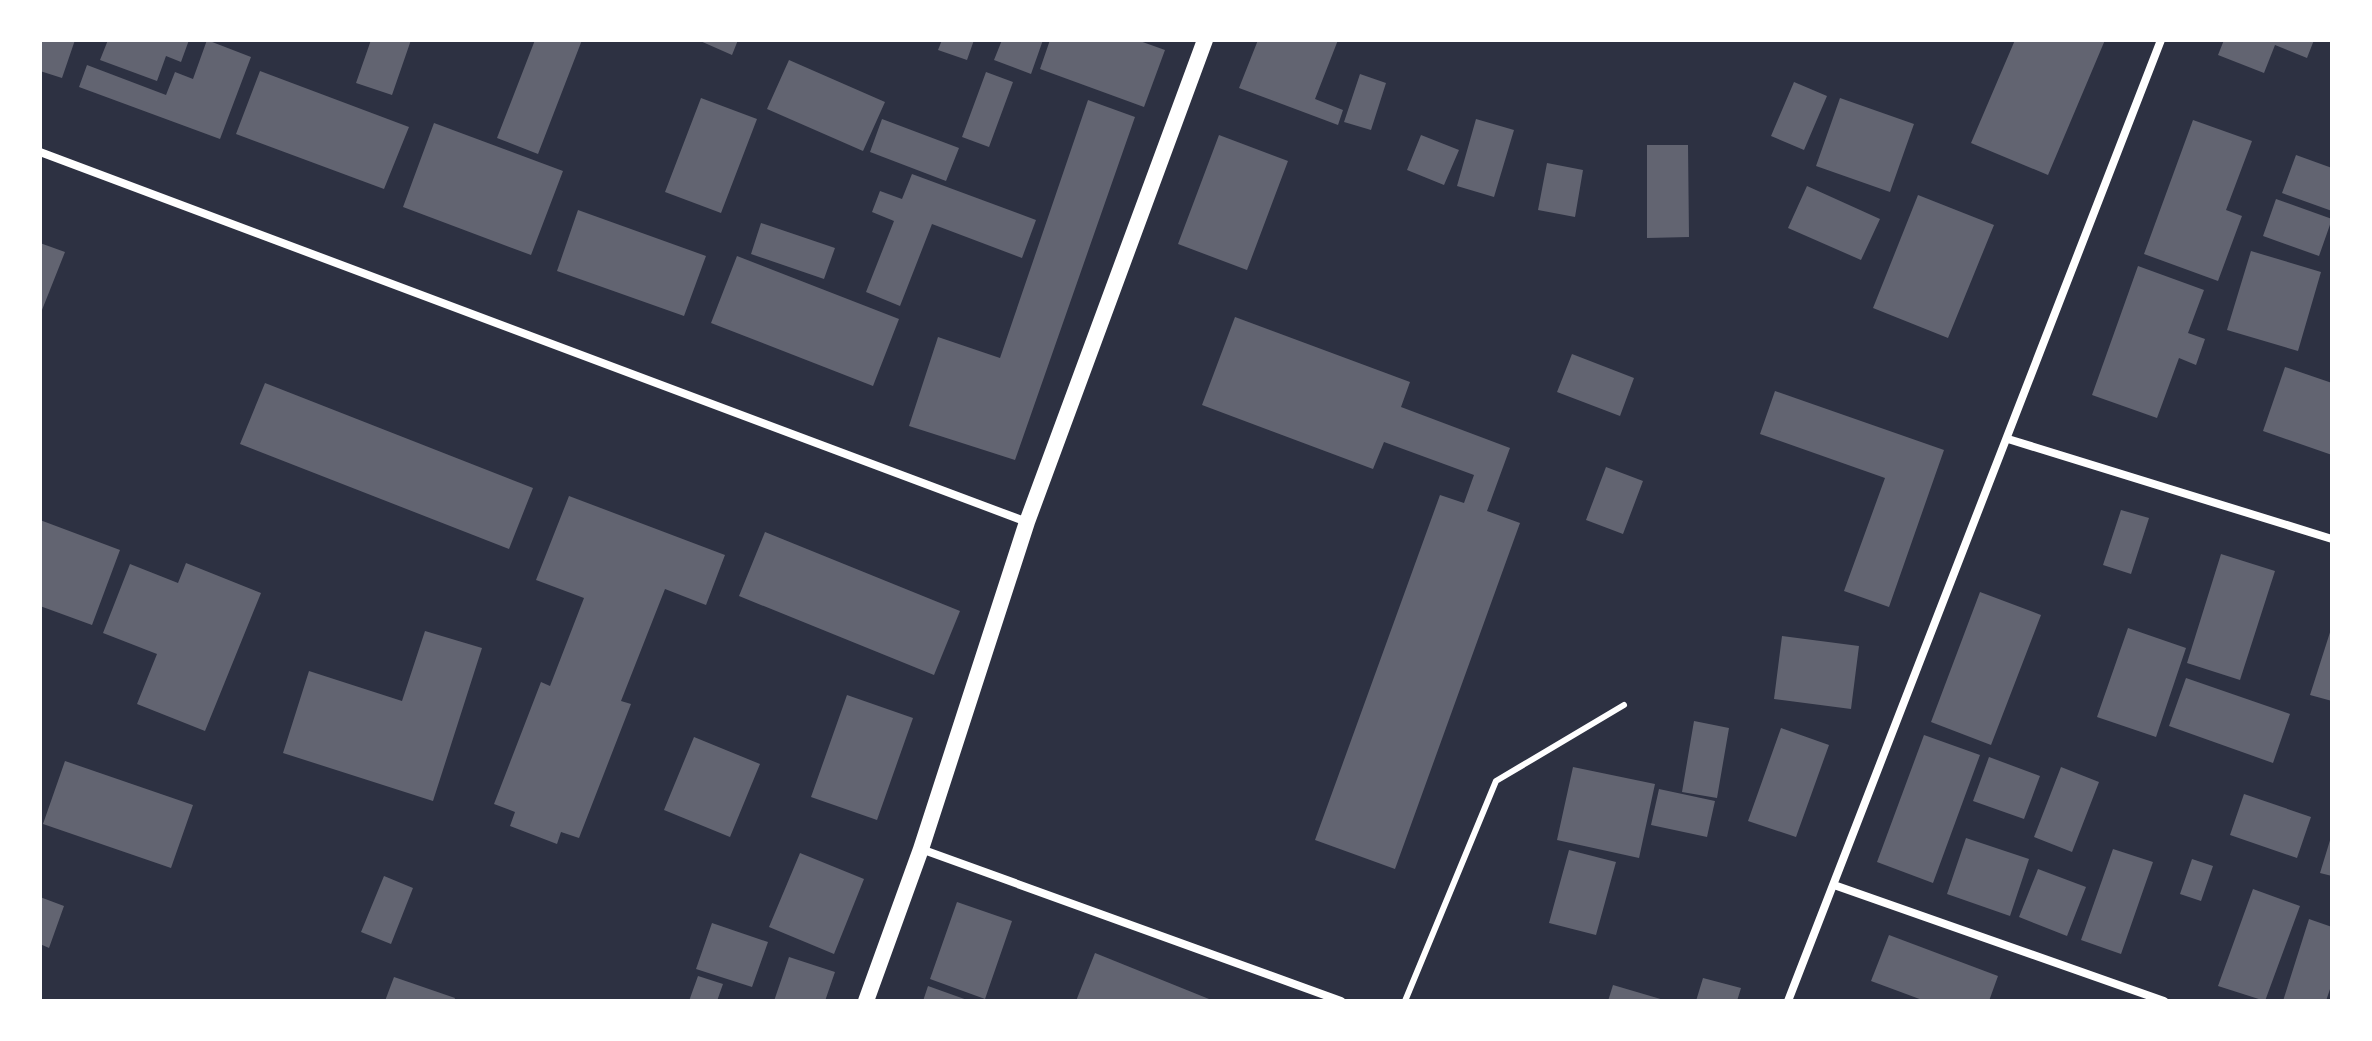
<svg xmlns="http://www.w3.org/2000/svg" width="2372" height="1041" viewBox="0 0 2372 1041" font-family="'Crimson Pro',serif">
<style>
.building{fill:#626471}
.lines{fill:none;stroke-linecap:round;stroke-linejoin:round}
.service{stroke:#fff;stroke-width:6}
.minor{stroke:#fff;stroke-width:8}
.secondary{stroke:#fff;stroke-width:16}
</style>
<rect width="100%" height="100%" fill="#2d3142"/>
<!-- building -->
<path class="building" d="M40,40H75L62,78L40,71Z
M108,40H189L181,62L166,56L157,81L100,60Z
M207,40L251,57L220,139L79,87L87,65L166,95L175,72L193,79Z
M371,40H411L392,95L356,83Z
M535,40H582L538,154L497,138Z
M698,40H738L732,55Z
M942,40H974L967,60L938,50Z
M1002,40H1043L1031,74L994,60Z
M1050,40H1137L1165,50L1144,107L1040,69Z
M1258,40H1338L1315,99L1343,110L1338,125L1239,88Z
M2015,40H2105L2048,175L1971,143Z
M2224,40H2314L2307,58L2275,45L2264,73L2218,55Z
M789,60L885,102L863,151L767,109Z
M260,71L409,127L384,189L236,134Z
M986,72L1013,82L989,147L962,137Z
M1360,74L1386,83L1371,130L1344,122Z
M1794,82L1827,96L1804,150L1771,136Z
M701,98L757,119L721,213L665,192Z
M1840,98L1914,124L1890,192L1816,166Z
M1088,100L1135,117L1015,460L909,426L938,337L1000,358Z
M882,119L959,148L946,181L870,152Z
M1476,119L1514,130L1494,197L1457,186Z
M2193,120L2252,141L2226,210L2242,216L2218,281L2144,254Z
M434,123L563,171L531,255L403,207Z
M1219,135L1288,161L1247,270L1178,244Z
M1421,135L1459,150L1444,185L1407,170Z
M1647,145H1688L1689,237L1647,238Z
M2296,155L2332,168V211L2282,193Z
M1547,163L1583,170L1575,217L1538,210Z
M912,174L1036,220L1022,258L932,224L900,306L866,292L894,221L872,212L880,191L902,199Z
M1807,186L1880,219L1861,260L1788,228Z
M1918,195L1994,225L1948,338L1873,308Z
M2276,199L2332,219L2319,256L2263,236Z
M578,210L706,256L684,316L557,271Z
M761,223L835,248L824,279L751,254Z
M40,243L65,252L40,315Z
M2251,251L2321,272L2298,351L2227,330Z
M737,256L899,319L873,386L711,323Z
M2138,266L2204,290L2188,333L2205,339L2196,365L2179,358L2157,418L2092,395Z
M1235,317L1410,382L1401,407L1510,448L1487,511L1520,523L1395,869L1315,840L1440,495L1464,503L1474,475L1384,442L1373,469L1202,405Z
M1572,354L1634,378L1620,416L1557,392Z
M2285,367L2332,383V455L2263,431Z
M265,383L533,488L509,549L240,444Z
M1775,391L1944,450L1889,607L1844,591L1885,478L1760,434Z
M1606,467L1643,481L1623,534L1586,520Z
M569,496L725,555L706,605L665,589L621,701L631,704L579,838L561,832L557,844L510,826L515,812L494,804L541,682L550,686L584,598L536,580Z
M2121,510L2149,518L2131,574L2103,565Z
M40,520L120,550L92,625L40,606Z
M765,532L960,611L934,675L739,596Z
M2221,554L2275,571L2240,680L2187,663Z
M186,563L261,593L205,731L137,704L157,654L103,633L130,564L178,583Z
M1980,592L2041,615L1991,745L1931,722Z
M2332,626V701L2310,695Z
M2128,628L2186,648L2156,737L2097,717Z
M425,631L482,648L433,801L283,753L309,671L402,701Z
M1782,636L1859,646L1851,709L1774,699Z
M2186,678L2290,714L2273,763L2169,726Z
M847,695L913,718L877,820L811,797Z
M1694,721L1729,728L1717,798L1682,792Z
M1781,728L1829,745L1796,837L1748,821Z
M1924,735L1980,755L1933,883L1877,862Z
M694,737L760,764L730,837L664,810Z
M1989,757L2040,776L2024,819L1973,801Z
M65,761L193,805L171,868L43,824Z
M1573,767L1655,784L1639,858L1557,840Z
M2061,767L2099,782L2072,852L2034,837Z
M1659,789L1715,801L1707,837L1651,825Z
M2244,794L2311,817L2297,858L2230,835Z
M2331,837H2332V876L2320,873Z
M1966,838L2029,859L2010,916L1947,894Z
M2113,849L2153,862L2121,954L2081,940Z
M1569,850L1616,862L1596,935L1549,923Z
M800,853L864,879L834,954L769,927Z
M2192,859L2213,866L2201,901L2180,894Z
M2038,869L2086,887L2067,936L2019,917Z
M384,876L413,888L391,944L361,932Z
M2253,889L2300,906L2265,1001L2218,986Z
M40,897L64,906L49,948L40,944Z
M957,902L1012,921L985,999L930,979Z
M2309,919L2332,927V983L2326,1001H2283Z
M712,923L768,942L752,987L696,969Z
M1889,935L1998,976L1989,1001H1925L1871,981Z
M1095,953L1214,1001H1076Z
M789,957L835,972L825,1001H774Z
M698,976L723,984L717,1001H689Z
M394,977L455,998L454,1001H385Z
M1703,978L1741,988L1737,1001H1696Z
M1613,985L1664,1000V1001H1608Z
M928,986L970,1001H923Z"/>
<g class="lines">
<!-- service -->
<path class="service" d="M1405,1001L1496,781L1624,705"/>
<!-- minor -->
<path class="minor" d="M40,152L1027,522
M2008,439L2332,539
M921,849L1341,1001
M1834,885L2164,1001
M1788,1001L2161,40"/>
<!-- secondary -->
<path class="secondary" d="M866,1001L921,849L1027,522L1205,40"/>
</g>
<!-- border -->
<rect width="2372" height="1041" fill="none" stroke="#ffffff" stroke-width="84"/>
</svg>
